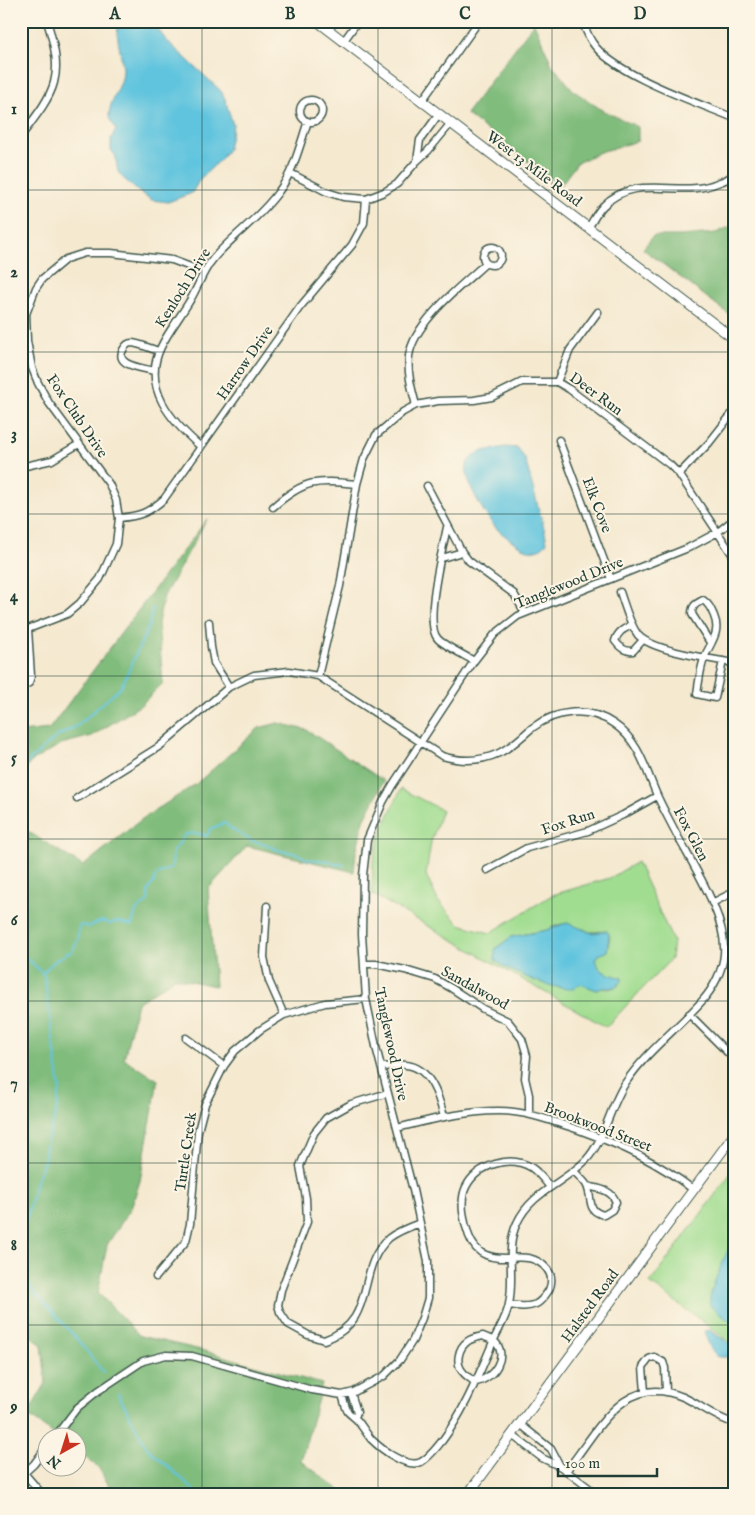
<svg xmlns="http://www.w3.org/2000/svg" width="755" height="1515" viewBox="0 0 755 1515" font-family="'IM FELL English',serif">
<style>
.green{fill:#a1dd91;stroke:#608d62;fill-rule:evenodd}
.forest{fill:#80bc7b;stroke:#507c58}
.water{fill:#61c4de;stroke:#408089}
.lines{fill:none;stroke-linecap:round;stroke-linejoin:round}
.stream{stroke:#61c4de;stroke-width:2}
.street-casing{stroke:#3f574b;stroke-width:9}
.secondary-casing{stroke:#3f574b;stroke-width:11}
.street{stroke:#fff;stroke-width:6}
.secondary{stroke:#fff;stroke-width:9}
.grid{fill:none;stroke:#1f3d34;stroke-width:1;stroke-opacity:0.55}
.labels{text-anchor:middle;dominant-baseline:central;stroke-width:4;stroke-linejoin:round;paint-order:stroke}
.street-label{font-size:15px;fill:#1f3d34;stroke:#fcf5e5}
.neatline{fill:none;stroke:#1f3d34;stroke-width:2}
.grid-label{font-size:16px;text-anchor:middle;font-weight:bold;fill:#1f3d34}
</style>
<rect width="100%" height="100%" fill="#fcf5e5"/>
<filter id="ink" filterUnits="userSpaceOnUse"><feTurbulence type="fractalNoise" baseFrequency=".02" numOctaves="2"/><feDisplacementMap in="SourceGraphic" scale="10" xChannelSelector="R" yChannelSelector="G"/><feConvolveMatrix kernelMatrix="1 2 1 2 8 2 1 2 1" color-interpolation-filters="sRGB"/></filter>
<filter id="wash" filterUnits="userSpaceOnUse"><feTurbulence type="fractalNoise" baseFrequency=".0096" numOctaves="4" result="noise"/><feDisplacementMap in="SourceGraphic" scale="20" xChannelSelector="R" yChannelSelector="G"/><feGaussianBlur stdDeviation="1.12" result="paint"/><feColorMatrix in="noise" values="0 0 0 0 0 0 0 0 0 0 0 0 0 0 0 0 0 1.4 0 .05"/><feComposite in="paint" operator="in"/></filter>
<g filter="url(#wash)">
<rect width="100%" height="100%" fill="#f5e9d0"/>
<!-- green -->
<path class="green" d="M401,789L442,810L431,842L426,875L438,901L459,924L490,933L552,895L610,878L637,862L673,941L671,959L606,1027L372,894L373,860L384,825ZM569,923L576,928L584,929L589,932L606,931L610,936L607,952L598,955L595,960C600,972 608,975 620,977L618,986L609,989L601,988L597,990L582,984L535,981L496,961V948L511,937L547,930L557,925Z
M734,1169V1345L650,1283Z"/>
<!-- forest -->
<path class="forest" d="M534,23L552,65L574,91L602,110L638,127V141L600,152L577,163L560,186L466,114Z
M734,225V318L643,249L653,236H681L716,233Z
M207,519L164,596L158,623L163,683L141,705L92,736L61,744L31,762L21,775V732L49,729Z
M278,723L307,730L384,781L364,820L356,852L354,872L247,846L208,889L215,986L175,978L137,1003L124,1059L158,1080L140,1181L131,1208L107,1245L98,1293L140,1336L197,1349L322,1384L301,1461L345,1494H114L98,1467L78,1452V1438L58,1437L27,1415L46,1383L42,1345L21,1328V777L24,829L83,866L142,819L196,784L259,728Z"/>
<!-- water -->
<path class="water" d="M120,21C145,21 150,17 165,39L221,91L225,99L233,125L228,149L222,158L200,179L192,193L168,202L152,200L139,192L122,177L118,172L115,155L111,150V139L116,129C114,125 109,121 109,116C109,99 123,87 123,71C123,58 113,32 120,21Z
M505,447L518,448L525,459L545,532L547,542C542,550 533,552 525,549C515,543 504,536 496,528C486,517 458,473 469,460C478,449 493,450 505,447Z
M566,923C574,925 582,929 589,932C594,934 601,931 607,931L609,934L607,952L598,955L595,960C600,974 610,974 622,978V981C613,992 606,985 597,990L580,984L573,989C554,990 509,972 495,960V949L511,937L547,930Z
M734,1237V1323C724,1319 719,1311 710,1306C706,1296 728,1250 734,1237Z
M709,1330L734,1346V1362L726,1357H718C710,1349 707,1343 705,1331Z"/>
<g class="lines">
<!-- stream -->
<path class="stream" d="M21,772L29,761L56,737L77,726L121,687L148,628L153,608
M21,952L44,975L60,1089L56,1113L47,1141L44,1161L37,1178L21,1240
M42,973C47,969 51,964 56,960C60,957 63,957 66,953L72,952L78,939V928L81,925L88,927L102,921L110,924C116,921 121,921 128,925H132L136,911L148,901V891L154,882L155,877L157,874L169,869L172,866L173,851L179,844L184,835C192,832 199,833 207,836L210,829L225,823L230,828L252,841L266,844L277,850L299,854L306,859L331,861L336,865L340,863L344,866
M21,1277L77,1339L103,1372
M118,1394L147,1448L189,1485L196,1494"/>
</g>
</g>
<g filter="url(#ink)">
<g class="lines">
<!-- street casing -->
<g class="street-casing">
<path id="street" d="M582,21C585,28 588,36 592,42C612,74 698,103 734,118
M343,42L358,21
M300 111a11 11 0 1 1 22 0a11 11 0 1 1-22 0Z
M422,101L479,21
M21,136C56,90 65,79 47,21
M417,161L420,140L439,114
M290,173L327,192L343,197L366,199L384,192L397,184L417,161L428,151L451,123
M588,228C593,221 597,212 603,206C636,172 681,199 717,183C724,181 729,179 734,174
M483 256a9 9 0 1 1 18 0a9 9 0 1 1-18 0Z
M154,371C144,368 114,366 123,350C125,346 128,343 132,343C141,344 151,349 159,351
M557,382L570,350L598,312
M416,405C412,390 407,373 409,356C414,322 461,286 486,263
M559,440L611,579
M201,447C172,422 141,388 161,347C168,332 180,317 189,302C198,288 202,272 213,259C233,235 261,217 279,191C294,171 300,145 308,121
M21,467L52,460L79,444
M679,474L709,443L734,411
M427,486L462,552L469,561L514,594L525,613
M273,507C305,479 316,480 357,484
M119,518C140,516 148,513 164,499L300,307L352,245L364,223L366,199
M447,527C443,548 423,624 438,639C445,646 464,655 474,661
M442,558L462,552
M620,592C625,606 629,623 638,635C652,651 712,659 734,663
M209,622L211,647L214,663L229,687
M632,625C624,629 618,631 615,641C620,648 625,652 633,651L643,640
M21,629H28L67,614L80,603L100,579L116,544L119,518L116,500L109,484L49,403L38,383L32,368L27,341L26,314L36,288L42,279L66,259L85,253H111L172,260L204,272
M711,644L692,614C692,605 696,604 703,600C709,604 711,609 714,616C721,632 711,642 705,656C700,668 699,682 697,694L715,698L723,661
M318,676L340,586L357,484L364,459L376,435L403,412L416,405L438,401L474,400L492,397L522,382H557L569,389L670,465L679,474L734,557
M21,687L29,683L31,676L28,629
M77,798L160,746L229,687L254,675L289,671L318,676L442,756C462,762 480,762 499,753C512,747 521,737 532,728C556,710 588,706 614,724C638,740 645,767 656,793C662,807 670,821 677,835C694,867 727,917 724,954C723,970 713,989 702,1001C677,1029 647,1051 626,1082C610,1105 605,1140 586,1160C564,1183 531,1192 517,1223C505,1248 515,1277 509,1304C507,1317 498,1330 493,1342C478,1376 465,1410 442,1441C436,1448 430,1457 421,1462C407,1469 381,1449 371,1439C366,1433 362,1426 357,1420C354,1417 351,1415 348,1412C345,1407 344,1400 342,1395
M487,870L527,848L588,831L623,815L657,796
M712,903L734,892
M267,906L264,957L269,981L284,1015
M364,964H376L405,970L435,979L451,988L483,1009L508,1021L522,1039L527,1056L525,1078L529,1095V1113
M689,1014L734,1059
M186,1038L224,1066
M381,1067C389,1067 398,1064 406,1065C430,1067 439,1097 444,1117
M388,1093L351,1104L326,1118L314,1133L300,1166L306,1198L307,1222L281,1290L278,1305L280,1312L288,1324L308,1335L324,1340C379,1321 354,1270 389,1238C398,1231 409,1227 420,1223
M397,1128C430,1120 464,1111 498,1111C527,1111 552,1121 579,1130C623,1146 656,1161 694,1190
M574,1171C577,1175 585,1181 587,1186C593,1199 586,1211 604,1215L612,1210L616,1202C611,1189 599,1189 587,1186
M156,1277L186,1241L190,1224L198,1131L205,1104L224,1066L235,1051L260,1030L284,1015L325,1003L366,999
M509,1305C518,1306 527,1308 536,1304C542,1301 545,1296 549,1290C552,1283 552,1275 547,1269C529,1248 507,1264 486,1255C478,1252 472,1244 469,1236C464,1223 459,1201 466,1187C477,1165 510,1154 532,1168C539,1173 544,1180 550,1187
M483,1336C486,1338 492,1339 494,1341C510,1355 493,1380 475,1382C471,1379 466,1376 463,1372C455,1363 458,1348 468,1341C472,1338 478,1337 483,1336Z
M645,1392L643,1367L649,1359L654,1357L663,1362L665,1368L666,1392
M351,1393L357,1412L355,1417
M520,1424L551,1449L560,1466
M512,1435L542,1458L561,1467L597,1494
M54,1438L77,1408L98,1391L143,1361L166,1355L192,1356L312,1390L342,1395L354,1392L384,1376L400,1360L413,1340L422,1318L428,1298V1261L413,1190L377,1051L366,999L362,934L363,875L367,840L383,802L392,786L474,661L495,634L518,616L688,548L718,532L734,519
M566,1471C597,1433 623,1371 683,1397C701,1405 715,1418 734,1423
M24,1473L42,1494
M21,1476L34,1464L48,1445"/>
</g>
<!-- secondary casing -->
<g class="secondary-casing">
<path id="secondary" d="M317,21L734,339
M468,1494L734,1135"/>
</g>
<!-- street -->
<use href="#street" class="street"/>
<!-- secondary -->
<use href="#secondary" class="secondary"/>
</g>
</g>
<!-- grid -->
<path class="grid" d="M202,21V1494M378,21V1494M552,21V1494M21,190H734M21,352H734M21,514H734M21,676H734M21,839H734M21,1001H734M21,1163H734M21,1325H734"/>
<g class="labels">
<!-- street labels -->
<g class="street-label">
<text transform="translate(534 169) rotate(37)">West 13 Mile Road</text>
<text transform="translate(183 288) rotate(-58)">Kenloch Drive</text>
<text transform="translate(245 363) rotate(-55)">Harrow Drive</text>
<text transform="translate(596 394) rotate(36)">Deer Run</text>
<text transform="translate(77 416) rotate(56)">Fox Club Drive</text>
<text transform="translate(597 505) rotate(69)">Elk Cove</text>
<text transform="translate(569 583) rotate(-22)">Tanglewood Drive</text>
<text transform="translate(568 822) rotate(-18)">Fox Run</text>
<text transform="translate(691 834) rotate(62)">Fox Glen</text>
<text transform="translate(475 988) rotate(29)">Sandalwood</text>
<text transform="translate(391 1044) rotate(78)">Tanglewood Drive</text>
<text transform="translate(598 1127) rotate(21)">Brookwood Street</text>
<text transform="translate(186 1152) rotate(-82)">Turtle Creek</text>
<text transform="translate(590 1306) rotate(-54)">Halsted Road</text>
</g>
</g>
<!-- margin -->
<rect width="755" height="1515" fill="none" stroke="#fcf5e5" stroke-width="55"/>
<!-- north arrow -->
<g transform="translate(62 1452) rotate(219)"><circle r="24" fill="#fcf5e5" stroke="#a4ab9e"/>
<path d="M0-4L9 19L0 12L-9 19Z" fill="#c8321e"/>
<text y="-8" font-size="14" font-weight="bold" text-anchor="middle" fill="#1f3d34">N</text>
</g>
<!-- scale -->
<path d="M558 1468v8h99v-8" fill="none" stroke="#1f3d34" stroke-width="2.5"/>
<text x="565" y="1468" font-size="15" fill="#1f3d34" stroke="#fcf5e5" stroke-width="4" paint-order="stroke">100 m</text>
<rect x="28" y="28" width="700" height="1460" class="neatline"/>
<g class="grid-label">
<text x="115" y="19">A</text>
<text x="290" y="19">B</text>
<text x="465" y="19">C</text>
<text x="640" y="19">D</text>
<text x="14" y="114">1</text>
<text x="14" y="277">2</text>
<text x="14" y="439">3</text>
<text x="14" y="601">4</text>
<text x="14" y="763">5</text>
<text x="14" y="925">6</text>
<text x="14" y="1088">7</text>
<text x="14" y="1250">8</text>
<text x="14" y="1412">9</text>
</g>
</svg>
